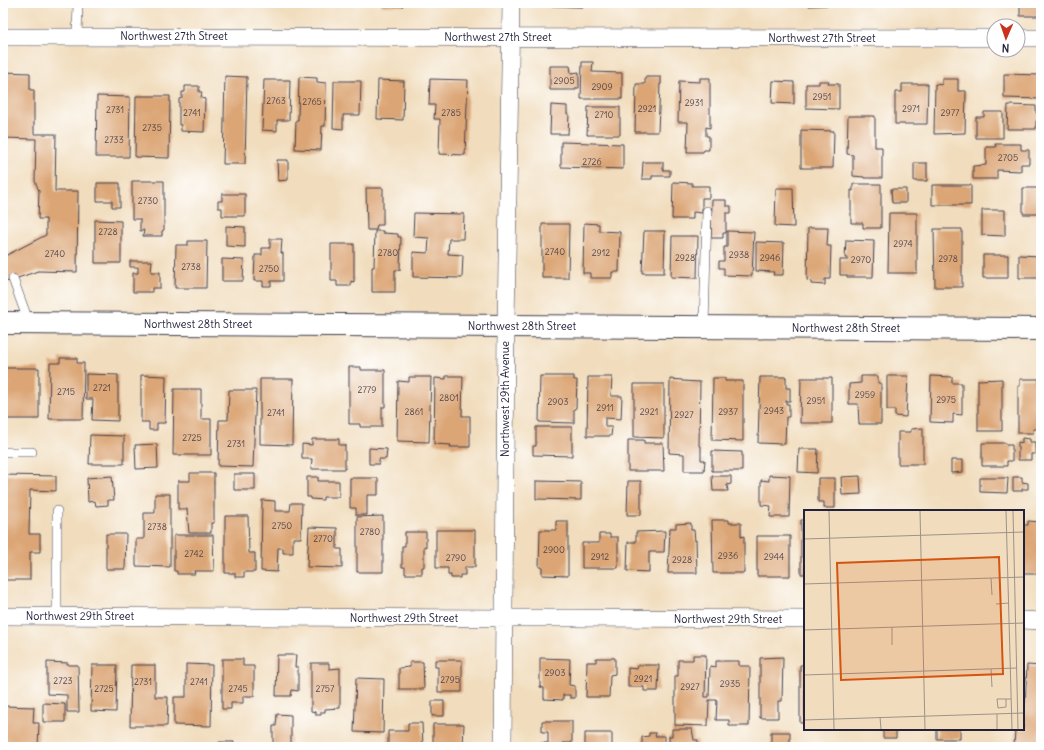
<svg xmlns="http://www.w3.org/2000/svg" width="1044" height="750" viewBox="0 0 1044 750" font-family="Delius,sans-serif">
<style>
.building{fill:#dba575}
.lines{fill:none;stroke-linecap:round;stroke-linejoin:round}
.lane-casing{stroke:#413e4e;stroke-width:10}
.street-casing{stroke:#413e4e;stroke-width:18}
.secondary-casing{stroke:#413e4e;stroke-width:24}
.lane{stroke:#fff;stroke-width:9}
.street{stroke:#fff;stroke-width:17}
.secondary{stroke:#fff;stroke-width:22}
.labels{text-anchor:middle;dominant-baseline:central;stroke-width:3.5;stroke-linejoin:round;paint-order:stroke}
.number-label{font-size:9px;fill:#50434a}
.street-label{font-size:11px;fill:#22223b;stroke:#fff}
.inset-road{fill:none;stroke:#9e9289;stroke-width:1}
.view{fill:#d45411;fill-opacity:0.15;stroke:#d45411;stroke-width:2}
.inset-edge{fill:none;stroke:#22223b;stroke-width:2}
</style>
<rect width="100%" height="100%" fill="#fff"/>
<filter id="ink" filterUnits="userSpaceOnUse"><feTurbulence type="fractalNoise" baseFrequency=".025" numOctaves="2"/><feDisplacementMap in="SourceGraphic" scale="8" xChannelSelector="R" yChannelSelector="G"/><feConvolveMatrix kernelMatrix="1 2 1 2 8 2 1 2 1" color-interpolation-filters="sRGB"/></filter>
<filter id="wash" filterUnits="userSpaceOnUse"><feTurbulence type="fractalNoise" baseFrequency=".012" numOctaves="4" result="noise"/><feDisplacementMap in="SourceGraphic" scale="16" xChannelSelector="R" yChannelSelector="G"/><feGaussianBlur stdDeviation="0.9" result="paint"/><feColorMatrix in="noise" values="0 0 0 0 0 0 0 0 0 0 0 0 0 0 0 0 0 1.4 0 .05"/><feComposite in="paint" operator="in"/></filter>
<g filter="url(#wash)">
<rect width="100%" height="100%" fill="#f1ddbd"/>
<g id="blocks">
<!-- building -->
<path class="building" d="M382,3H403V6H382Z
M552,3H583L582,7L552,6Z
M809,3H833V5L809,6Z
M1020,3H1041V16H1020Z
M582,62H593L592,72L622,73V99H581Z
M550,66H570L571,73L579,72V88H576V90H550Z
M3,72L30,73V90H34V134H56L55,191H78L77,272L38,271L3,283V257L46,235V219H38L39,191L35,181L36,139L3,138Z
M1004,74L1041,75V99L1004,98Z
M225,76L247,77L245,164H223Z
M299,77L317,78V82L326,83L325,126H322L321,150L295,149L296,120H298Z
M645,77H661V84H660L658,132H635L636,84H645Z
M700,78H710V128L706,127V136H709V150H704L703,152H687L688,122H678L679,81L700,82Z
M430,79L468,80L465,155L439,154L440,119H434L435,105H429Z
M942,79H958V91H966L965,133L934,134L935,84L942,85Z
M264,80H290L289,120H277V131L262,130Z
M378,80L404,81L403,120L377,119Z
M334,81H361L360,115H343V129L333,128Z
M773,81L794,82V104L772,103Z
M819,81H829L828,84H839V109L806,108V84H819Z
M902,84H928L927,124H895V92H902Z
M185,86H199V92H202L201,98L205,99L204,132L181,131V125H179V99L182,98V92H185Z
M97,96L130,97L129,157H96Z
M136,96H170L169,158L135,157Z
M551,105L567,106V114H569L568,134H550Z
M1008,105L1036,106V113H1040V122L1036,121V129H1007Z
M588,107H620V135H587Z
M984,112H1003V138H976V117H984Z
M848,116H875V147H882V178H864V177L853,176V155L847,154Z
M801,130L834,131L833,168H801Z
M561,142L623,144V169L561,167Z
M995,144H1021V150H1029V164H1021V171L997,170V179H973V166L986,165V147H996Z
M277,160H288V180L278,181Z
M643,162H663V170H670V176H652V179H642Z
M914,163H927V181H914Z
M132,181H164V230L162,231V236H143L144,230L140,231V219H132Z
M673,182L692,183V186H709V198H702V213L693,212V219H672Z
M97,183H120V207H112V201H97Z
M853,184H881V228H863V223H851V190L853,191Z
M932,185H971V205H932Z
M366,188H383V225H377L376,230H367Z
M776,188H793L794,227L775,226Z
M1023,188H1041V214H1023Z
M891,189H906V203H892Z
M222,194H245V216H222V208H218V201H222Z
M712,200H726V206H731V213H726V233H723V238H711Z
M982,210H1005V236L982,235Z
M414,213L464,214L463,239H449L448,254L463,255L462,278L413,277V252L428,253L429,238L413,237Z
M889,213H917V273H888Z
M95,220L121,221V263H95Z
M584,223L599,224V231L620,232L619,272H612V278H590V273H583Z
M542,224H569L568,278H542Z
M226,226L245,227V247L226,246Z
M808,228H828L827,246H831L830,279H825V285L811,284V281L807,280Z
M934,229H962V287H935Z
M375,231H383V233L398,234V237H401L400,270H395V292H372V267H374Z
M644,231H665L664,273H642Z
M727,231L754,232L752,276L724,275V268H719V261H724V247H727Z
M672,236H698L697,278L671,277Z
M270,239H282L281,253H283V281H271V286H263V281H254L255,255H262V248H270Z
M846,240L874,241L873,277H847V275H840V260H848V258H845Z
M188,241H207L206,288H175L176,245H188Z
M756,242L784,243L783,275H773L774,272L756,271Z
M331,244H354V282L351,281V286H337V281H331Z
M983,255H1008V278H983Z
M1019,255L1041,256V278H1019Z
M222,259L244,260L243,281H222Z
M130,261H152L151,272H160V288H152V292H133V273H138V267H130Z
M60,358H77V363H84L83,419H49L50,363H60Z
M349,367H361V370H385V407H382V427H360V424H349Z
M3,368H39V419H3Z
M86,374L118,375V421L92,420L93,399H86Z
M141,375L166,376L165,423H157V430H149V422H141Z
M446,376H463L462,416H470V447H450L451,445L434,444L435,378L446,379Z
M540,376H574V380H577L576,408L574,409V423L539,422Z
M861,376H878V383H881V424H859L858,404H849V384L861,383Z
M887,376H908L906,417L895,416V410H887Z
M931,376L952,377V383H962V415L953,414V423L930,422Z
M409,377H431L429,442L397,441L398,381L409,382Z
M588,377H612L611,396H622L621,419L605,418V427H612L611,436H587Z
M760,377H786V388H790V401H786V404H789V417H786L785,444L758,443Z
M713,378H725V381H743V441L712,440Z
M801,378H832V423H800Z
M260,379H293L292,445L260,444Z
M670,379L682,380V381L700,382L699,446H701V460H705L704,471H684V454L669,453Z
M1002,379V431H978V380Z
M1020,379H1039V386H1041V429H1033V433H1018V386H1020Z
M634,384H664V438L634,437Z
M174,389H201V419H211V455H173Z
M229,390H256L253,467L218,466L219,420H228Z
M536,427H572V456L533,455V446H536Z
M923,428V464H898V432H911V429Z
M90,435L124,436V464H89Z
M1022,438L1030,439V442H1035V454H1031V460H1018V442L1022,443Z
M312,439H339V445H345V469H311L312,459H302V444L312,445Z
M628,440H644V443H663L664,471H628Z
M982,443H1006V445H1012V461H1007V466H982Z
M157,444L158,468L136,469L135,445Z
M369,448L387,449L386,459H379V464H369Z
M799,449H818L817,473L798,472Z
M712,451L742,452V471H712Z
M951,460H963V472L951,473Z
M190,473H214V523H211V533H189L187,509H178V481H190Z
M234,474H255V490H234Z
M4,475L56,476V491L30,490L29,534H40V552H30V580H3Z
M769,475L790,476L789,517H770L771,506L761,505V480L769,481Z
M112,476L114,500H108V505L96,506L95,501L88,502L87,478Z
M712,476H731V484L727,485L728,491H713Z
M860,476L861,494L842,495L841,477Z
M307,477H318V481H339V497H323V500L311,499V497H307Z
M1013,477H1022V482L1028,483V489H1022V491H1013Z
M350,478H378V495H367V515H356V508H350Z
M818,478H835V508H824V502H818Z
M980,478H1008L1007,493L980,492Z
M536,481L581,482V500L536,499Z
M628,481H641V515H627Z
M155,494H170V567L136,566V539H144V513H155Z
M262,500L275,501V511H290L291,503H302L301,538H293V553H283V548H278L277,572L261,571Z
M225,516H248L249,553H255V572H244V577H235V573H225Z
M383,516V572H357V517Z
M712,520H729V523H741V537L744,536V573H713Z
M801,520H805V574H801Z
M556,521H568V576L542,575V567H539L540,530H556Z
M1028,521L1041,522L1040,574H1023V525H1028Z
M691,523V530H694L695,541L696,540L697,573H668L670,528H676V524Z
M309,527L337,528V549H342V568L307,567Z
M436,530H475V567H465V575H460V578H451V575H448V568H436Z
M665,531L664,552H649V572L627,571L628,542H636V532Z
M405,532H426V547L424,546V567H422V574H405V567H402V546H405Z
M106,534H126L125,569H106Z
M599,534H610V537H618V568H582V543H599Z
M174,535H213L214,571H194L195,574H177V571H174Z
M757,536H790V576H757Z
M277,655H296L295,667H298V691L292,690L291,696H276Z
M693,655H706L705,697H709L710,666L716,667V661H739V666H750L749,726H729V720H716L717,700H709L708,726L675,725V676H678V660H693Z
M783,657L782,701H778V718H760V658Z
M540,658L570,659L569,685L575,686V698H570V695H563V700L544,699V688L540,687Z
M596,658H615V674L610,675L609,697H586L587,662H596Z
M222,659H243V666H254V696H243V703H231V709H222Z
M435,660H462V692H438V667H435Z
M47,662L68,663V665H78L79,712H67V695L47,694Z
M410,662H423L424,689H399V668L410,667Z
M311,663H329V669L340,668V708L325,709V712H321V715H316V712L311,711Z
M186,664L212,665L211,726L174,725V697H186Z
M92,665H117L116,712L91,711Z
M131,665H155V697H168L167,726H130Z
M638,665H659L658,691H644V687H628V668L637,669Z
M800,665H805V723H800Z
M1027,665L1041,666V706L1039,747H1014L1015,729H1023V702L1025,703Z
M356,678L384,679L383,733L354,732Z
M432,701H444V716H432Z
M43,703L65,704V722H43Z
M3,706L34,707L33,723H39L38,747L3,746Z
M277,714L291,715V747H273V726H276Z
M542,721H572V743H563V747H540V743H548V732H542Z
M408,723H422L423,747H388V731H408Z
M433,724H464L463,747H433Z
M672,729H692L694,740H698V747H669V736H672Z
M883,729H896V738H883Z
M937,729H960V739H937Z
M771,732H790V747H771Z
M585,733H612V747H585Z
M649,733H656L655,736H665V747H642V737L649,736Z
M219,742H234L233,747H219Z"/>
</g>
</g>
<g filter="url(#ink)">
<use href="#blocks" fill-opacity="0" stroke="#413e4e" stroke-width="1"/>
<g class="lines">
<!-- lane casing -->
<g class="lane-casing">
<path id="lane" d="M77,36L78,3
M13,279L29,323
M704,327L707,211
M3,452H32
M57,511V616"/>
</g>
<!-- street casing -->
<g class="street-casing">
<path id="street" d="M3,37L994,38
M1018,38H1041
M3,616L805,619
M1023,620L1041,621
M503,747L506,326L511,3"/>
</g>
<!-- secondary casing -->
<g class="secondary-casing">
<path id="secondary" d="M3,323L1041,329"/>
</g>
<!-- lane -->
<use href="#lane" class="lane"/>
<!-- street -->
<use href="#street" class="street"/>
<!-- secondary -->
<use href="#secondary" class="secondary"/>
</g>
</g>
<g class="labels">
<!-- number labels -->
<g class="number-label">
<text x="564" y="80">2905</text>
<text x="602" y="86">2909</text>
<text x="822" y="96">2951</text>
<text x="276" y="100">2763</text>
<text x="312" y="101">2765</text>
<text x="694" y="102">2931</text>
<text x="647" y="108">2921</text>
<text x="911" y="108">2971</text>
<text x="115" y="109">2731</text>
<text x="192" y="112">2741</text>
<text x="451" y="112">2785</text>
<text x="950" y="112">2977</text>
<text x="604" y="114">2710</text>
<text x="152" y="127">2735</text>
<text x="114" y="139">2733</text>
<text x="1008" y="157">2705</text>
<text x="592" y="161">2726</text>
<text x="148" y="200">2730</text>
<text x="108" y="231">2728</text>
<text x="903" y="243">2974</text>
<text x="555" y="251">2740</text>
<text x="388" y="252">2780</text>
<text x="601" y="252">2912</text>
<text x="55" y="253">2740</text>
<text x="739" y="254">2938</text>
<text x="685" y="257">2928</text>
<text x="770" y="257">2946</text>
<text x="948" y="258">2978</text>
<text x="861" y="259">2970</text>
<text x="191" y="266">2738</text>
<text x="269" y="268">2750</text>
<text x="102" y="387">2721</text>
<text x="367" y="389">2779</text>
<text x="66" y="391">2715</text>
<text x="865" y="394">2959</text>
<text x="449" y="397">2801</text>
<text x="946" y="399">2975</text>
<text x="816" y="400">2951</text>
<text x="558" y="401">2903</text>
<text x="605" y="407">2911</text>
<text x="774" y="410">2943</text>
<text x="414" y="411">2861</text>
<text x="649" y="411">2921</text>
<text x="728" y="411">2937</text>
<text x="276" y="412">2741</text>
<text x="684" y="414">2927</text>
<text x="192" y="437">2725</text>
<text x="236" y="443">2731</text>
<text x="282" y="525">2750</text>
<text x="157" y="526">2738</text>
<text x="370" y="531">2780</text>
<text x="323" y="538">2770</text>
<text x="554" y="549">2900</text>
<text x="194" y="553">2742</text>
<text x="728" y="555">2936</text>
<text x="600" y="556">2912</text>
<text x="774" y="556">2944</text>
<text x="456" y="557">2790</text>
<text x="682" y="559">2928</text>
<text x="555" y="672">2903</text>
<text x="643" y="678">2921</text>
<text x="450" y="679">2795</text>
<text x="63" y="680">2723</text>
<text x="143" y="681">2731</text>
<text x="199" y="681">2741</text>
<text x="730" y="683">2935</text>
<text x="690" y="686">2927</text>
<text x="104" y="688">2725</text>
<text x="238" y="688">2745</text>
<text x="325" y="688">2757</text>
</g>
<!-- street labels -->
<g class="street-label">
<text x="174" y="36">Northwest 27th Street</text>
<text x="498" y="37">Northwest 27th Street</text>
<text x="822" y="38">Northwest 27th Street</text>
<text x="198" y="324">Northwest 28th Street</text>
<text x="522" y="326">Northwest 28th Street</text>
<text x="846" y="328">Northwest 28th Street</text>
<text transform="translate(505 399) rotate(-90)">Northwest 29th Avenue</text>
<text x="80" y="616">Northwest 29th Street</text>
<text x="404" y="618">Northwest 29th Street</text>
<text x="728" y="619">Northwest 29th Street</text>
</g>
</g>
<!-- overview -->
<g transform="translate(804 510)">
<rect width="220" height="220" fill="#f1ddbd"/>
<path class="inset-road" d="M25,1L30,219M116,1L121,219M202,1L208,219M209,1L214,219M0,29L220,22M187,68L188,85M0,74L220,67M192,94L205,93M88,117V135M0,120L220,113M187,159L188,177M0,165L213,158M202,189V197L194,198L193,189H207M193,204V219M76,207L77,219M0,210L220,203"/>
<path class="view" d="M195,47L199,164L37,170L33,53Z"/>
<rect width="220" height="220" class="inset-edge"/>
</g>
<!-- margin -->
<rect width="1044" height="750" fill="none" stroke="#fff" stroke-width="16"/>
<!-- north arrow -->
<g transform="translate(1006 38) rotate(182)"><circle r="19" fill="#ffffff" stroke="#a7a7b1"/>
<path d="M0-3L7 15L0 10L-7 15Z" fill="#c8321e"/>
<text y="-6" font-size="11" font-weight="bold" text-anchor="middle" fill="#22223b">N</text>
</g>
</svg>
